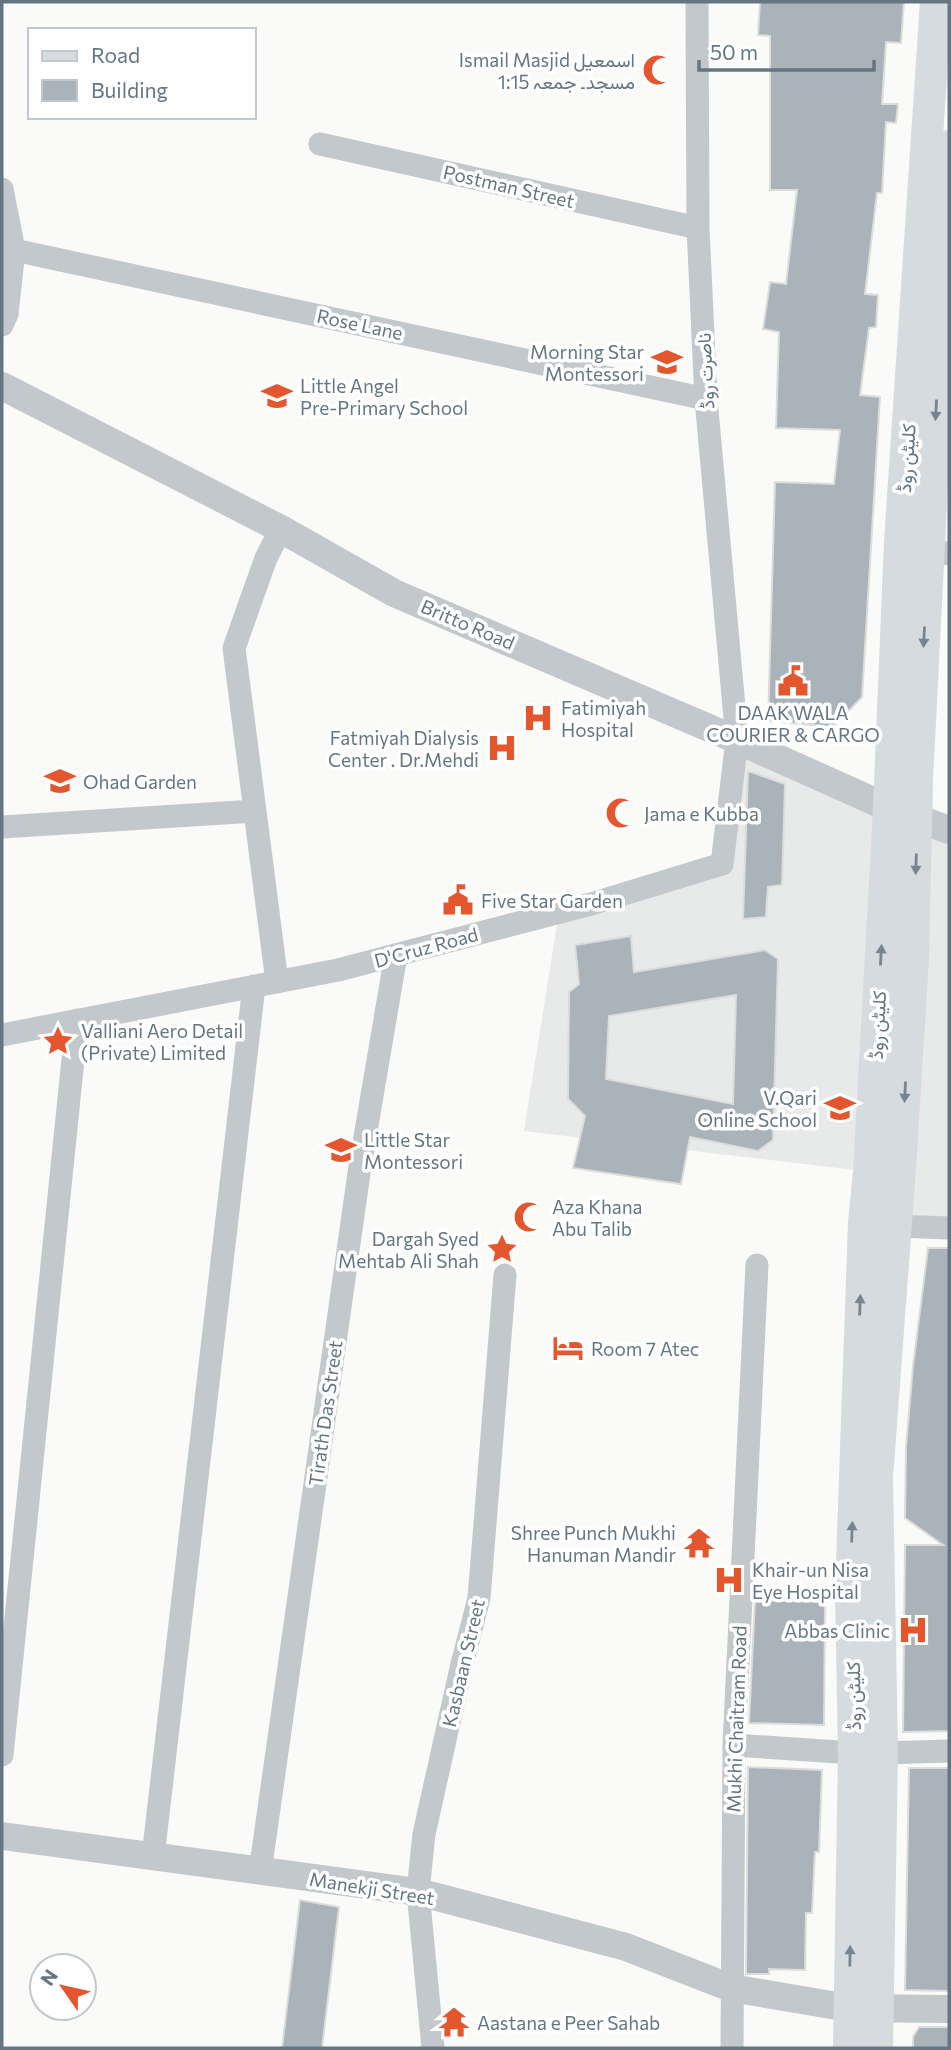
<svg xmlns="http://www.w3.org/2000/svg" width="951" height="2050" viewBox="0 0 951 2050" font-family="Commissioner,Vazirmatn,sans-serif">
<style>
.built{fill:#e8e9e9}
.building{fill:#aab3b9;stroke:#dcdcda;stroke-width:2;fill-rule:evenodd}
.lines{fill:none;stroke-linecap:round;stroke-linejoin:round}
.minor{stroke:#c3c8cc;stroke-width:23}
.tertiary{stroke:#c3c8cc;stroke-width:28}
.secondary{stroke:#d6dbdf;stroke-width:32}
.oneway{fill:#768591}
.labels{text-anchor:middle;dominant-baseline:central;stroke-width:7;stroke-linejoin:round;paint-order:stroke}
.poi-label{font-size:19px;fill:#657683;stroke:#fff;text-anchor:start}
.street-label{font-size:19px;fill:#657683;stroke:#fff}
</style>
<rect width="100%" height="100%" fill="#fafaf8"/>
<!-- built -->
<path class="built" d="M738,740L949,830V1228L881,1224L882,1173L524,1131L559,912L722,864Z"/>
<!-- building -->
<path class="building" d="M760,2H904L901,43L886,42L882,104H898L896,123L886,122L882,193H877L865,294L878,295L876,327L869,328L860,395L880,397L862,697L833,727L768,721L775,482L834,484L840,430L776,428L779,332L763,329L770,282L786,284L797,190H770V36L758,35Z
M748,771L785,784L782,885L768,887L766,917L743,919Z
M631,936L634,972L765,950L778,959L773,1140L758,1151L690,1137L681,1184L573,1168L585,1116L568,1099L569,992L579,984L575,945ZM736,995L733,1104L606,1079L609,1016Z
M928,1248H949V1731L903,1732L905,1545H943L905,1518L906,1447L913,1366Z
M755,1600L825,1602L824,1725L749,1723Z
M748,1767L822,1770L819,1852H815L812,1913H806L805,1970L769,1969V1974H746Z
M909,1768H949V1991L905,1990Z
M300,1900L339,1907L322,2048H282Z
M919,2027H949V2048H913V2037Z"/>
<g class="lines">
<!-- minor -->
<path class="minor" d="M320,144L698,228
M2,189L14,250L7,314L2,325
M14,250L706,399
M929,549L949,554
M2,827L255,811
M277,982L234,648L266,558L281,529
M2,1035L338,970L591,904L722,864L737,740L706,399L698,228L697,2
M895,1226L949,1228
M734,1745L854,1753
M882,1753L949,1751
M2,1755L77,1020
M153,1857L254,986
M260,1872L360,1166L396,955
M433,2048L418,1892L424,1834L462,1664L479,1598L505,1275
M732,2048L734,1745L757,1265"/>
<!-- tertiary -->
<path class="tertiary" d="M2,386L281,529L394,593L737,740L889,808L949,830
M2,1836L418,1892L626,1947L731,1988L849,2008L949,2009"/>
<!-- secondary -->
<path class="secondary" d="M849,2048L854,1753L851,1591L864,1222L869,1172L889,808L900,542L936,2
M877,2048L882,1753L877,1477L899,1183L913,958L917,781L949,146"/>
</g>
<!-- one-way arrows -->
<defs><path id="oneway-solid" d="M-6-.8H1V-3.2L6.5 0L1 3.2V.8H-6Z" transform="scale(1.75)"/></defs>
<g class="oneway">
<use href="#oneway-solid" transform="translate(936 410) rotate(93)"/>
<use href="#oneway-solid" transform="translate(924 637) rotate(93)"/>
<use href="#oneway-solid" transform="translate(916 864) rotate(92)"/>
<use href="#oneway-solid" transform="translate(881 955) rotate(-87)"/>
<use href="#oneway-solid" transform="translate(905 1092) rotate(93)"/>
<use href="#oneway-solid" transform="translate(860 1305) rotate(-88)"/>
<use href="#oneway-solid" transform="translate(852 1532) rotate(-88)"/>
<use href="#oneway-solid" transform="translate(850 1956) rotate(-89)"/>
</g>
<!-- icons -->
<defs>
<g id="mosque-bare" transform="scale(2.415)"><path d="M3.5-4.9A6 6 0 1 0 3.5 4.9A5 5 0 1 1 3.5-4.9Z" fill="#e4572e" stroke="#fff" stroke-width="2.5" paint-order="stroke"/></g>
<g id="school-bare" transform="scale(2.415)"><path d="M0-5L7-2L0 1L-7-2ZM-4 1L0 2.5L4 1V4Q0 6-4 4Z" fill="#e4572e" stroke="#fff" stroke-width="2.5" paint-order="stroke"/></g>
<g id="civic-bare" transform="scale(2.415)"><path d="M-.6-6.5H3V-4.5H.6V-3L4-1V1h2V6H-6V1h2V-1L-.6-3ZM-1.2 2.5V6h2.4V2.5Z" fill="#e4572e" stroke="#fff" stroke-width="2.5" paint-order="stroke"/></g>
<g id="hospital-bare" transform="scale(2.415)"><path d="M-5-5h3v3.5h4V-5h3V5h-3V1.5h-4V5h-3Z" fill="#e4572e" stroke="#fff" stroke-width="2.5" paint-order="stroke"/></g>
<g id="sight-bare" transform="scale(2.415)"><path d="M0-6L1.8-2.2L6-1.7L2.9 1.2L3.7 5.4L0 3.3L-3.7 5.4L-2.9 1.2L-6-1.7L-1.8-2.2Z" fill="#e4572e" stroke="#fff" stroke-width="2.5" paint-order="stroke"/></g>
<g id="hotel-bare" transform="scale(2.415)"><path d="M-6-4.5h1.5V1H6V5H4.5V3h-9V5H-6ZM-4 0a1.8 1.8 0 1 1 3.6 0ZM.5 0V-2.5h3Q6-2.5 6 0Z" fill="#e4572e" stroke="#fff" stroke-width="2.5" paint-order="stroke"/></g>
<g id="temple-bare" transform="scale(2.415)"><path d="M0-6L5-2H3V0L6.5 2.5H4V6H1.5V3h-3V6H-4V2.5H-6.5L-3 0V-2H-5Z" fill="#e4572e" stroke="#fff" stroke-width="2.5" paint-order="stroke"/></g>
</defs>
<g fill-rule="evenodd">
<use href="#mosque-bare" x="658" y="70"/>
<use href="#school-bare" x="667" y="362"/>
<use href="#school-bare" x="277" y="396"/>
<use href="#civic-bare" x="793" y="681"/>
<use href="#hospital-bare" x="538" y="718"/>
<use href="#hospital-bare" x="502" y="748"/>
<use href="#school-bare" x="60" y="781"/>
<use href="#mosque-bare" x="621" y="813"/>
<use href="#civic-bare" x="458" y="900"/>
<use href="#sight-bare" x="58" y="1041"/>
<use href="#school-bare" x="840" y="1108"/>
<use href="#school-bare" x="341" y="1150"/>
<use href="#mosque-bare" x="529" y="1217"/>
<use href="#sight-bare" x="502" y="1249"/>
<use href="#hotel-bare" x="568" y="1348"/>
<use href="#temple-bare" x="699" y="1543"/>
<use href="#hospital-bare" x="729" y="1580"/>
<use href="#hospital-bare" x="913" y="1630"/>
<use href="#temple-bare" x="454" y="2022"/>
</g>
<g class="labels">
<!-- poi labels -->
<g class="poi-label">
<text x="635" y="59" text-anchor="end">Ismail Masjid اسمعیل<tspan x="635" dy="22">مسجد۔ جمعہ 1:15</tspan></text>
<text x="644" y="351" text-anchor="end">Morning Star<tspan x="644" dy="22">Montessori</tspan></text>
<text x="300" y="385">Little Angel<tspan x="300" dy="22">Pre-Primary School</tspan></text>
<text x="561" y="707">Fatimiyah<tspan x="561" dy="22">Hospital</tspan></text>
<text x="793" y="712" text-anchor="middle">DAAK WALA<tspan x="793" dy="22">COURIER &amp; CARGO</tspan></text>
<text x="479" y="737" text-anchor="end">Fatmiyah Dialysis<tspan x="479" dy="22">Center . Dr.Mehdi</tspan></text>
<text x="83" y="781">Ohad Garden</text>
<text x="644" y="813">Jama e Kubba</text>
<text x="481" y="900">Five Star Garden</text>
<text x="81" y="1030">Valliani Aero Detail<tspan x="81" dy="22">(Private) Limited</tspan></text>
<text x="817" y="1097" text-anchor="end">V.Qari<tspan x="817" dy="22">Online School</tspan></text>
<text x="364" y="1139">Little Star<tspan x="364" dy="22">Montessori</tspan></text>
<text x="552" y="1206">Aza Khana<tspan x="552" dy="22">Abu Talib</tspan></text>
<text x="479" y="1238" text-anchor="end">Dargah Syed<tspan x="479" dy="22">Mehtab Ali Shah</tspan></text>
<text x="591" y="1348">Room 7 Atec</text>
<text x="676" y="1532" text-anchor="end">Shree Punch Mukhi<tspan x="676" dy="22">Hanuman Mandir</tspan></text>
<text x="752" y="1569">Khair-un Nisa<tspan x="752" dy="22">Eye Hospital</tspan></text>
<text x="890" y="1630" text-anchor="end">Abbas Clinic</text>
<text x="477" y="2022">Aastana e Peer Sahab</text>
</g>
<!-- street labels -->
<g class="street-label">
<text transform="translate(509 186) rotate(13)">Postman Street</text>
<text transform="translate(360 324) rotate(12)">Rose Lane</text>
<text transform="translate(705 371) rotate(-93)">ناصرت روڈ</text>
<text transform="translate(906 458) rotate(-86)">کلیٹن روڈ</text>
<text transform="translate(468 624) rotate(23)">Britto Road</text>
<text transform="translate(426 947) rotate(-15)">D'Cruz Road</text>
<text transform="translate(877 1025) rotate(-87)">کلیٹن روڈ</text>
<text transform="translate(325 1413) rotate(-82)">Tirath Das Street</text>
<text transform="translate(463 1663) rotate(-77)">Kasbaan Street</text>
<text transform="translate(853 1696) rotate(-91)">کلیٹن روڈ</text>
<text transform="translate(736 1719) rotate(-88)">Mukhi Chaitram Road</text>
<text transform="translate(372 1888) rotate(9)">Manekji Street</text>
</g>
</g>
<!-- border -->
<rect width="951" height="2050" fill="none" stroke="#657683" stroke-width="7"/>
<!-- legend -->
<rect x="28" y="28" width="228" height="91" fill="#ffffff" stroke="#c1c8cd" stroke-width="2"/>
<rect x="42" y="51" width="35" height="10" fill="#d6dbdf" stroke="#c1c8cd" stroke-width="2"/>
<text x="91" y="63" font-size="21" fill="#657683">Road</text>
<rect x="42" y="80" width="35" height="21" fill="#aab3b9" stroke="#c1c8cd" stroke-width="2"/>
<text x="91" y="98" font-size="21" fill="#657683">Building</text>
<!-- north arrow -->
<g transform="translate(63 1987) rotate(304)"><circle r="33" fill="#ffffff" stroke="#c1c8cd" stroke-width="2"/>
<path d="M0-5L12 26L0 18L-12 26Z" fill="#e4572e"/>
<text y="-10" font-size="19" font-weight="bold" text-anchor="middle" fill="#657683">N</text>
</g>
<!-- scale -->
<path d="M699 60v10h175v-10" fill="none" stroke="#657683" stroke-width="3.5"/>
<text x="710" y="60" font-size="21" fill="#657683" stroke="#ffffff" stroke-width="5" paint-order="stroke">50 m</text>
</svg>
